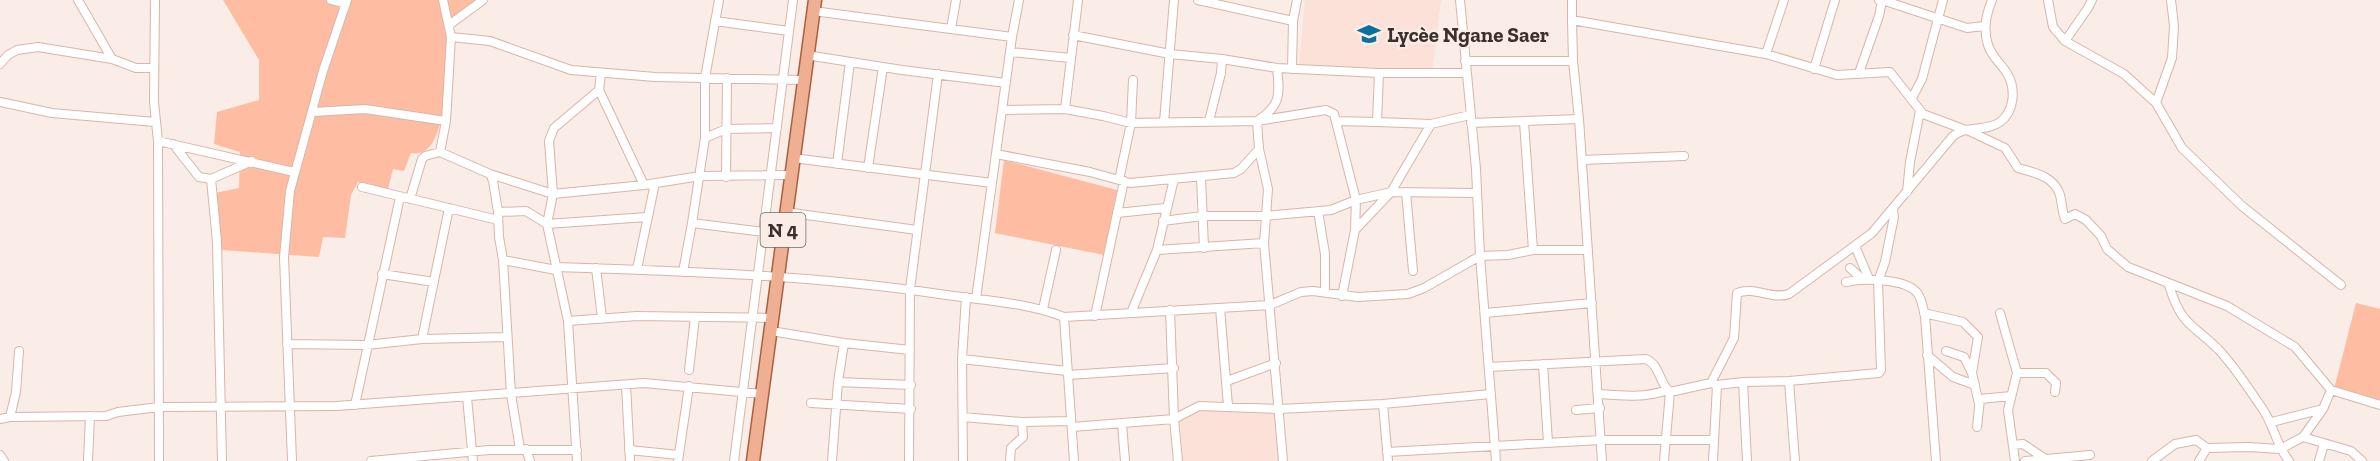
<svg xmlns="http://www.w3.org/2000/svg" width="2380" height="461" viewBox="0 0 2380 461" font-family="'Zilla Slab',serif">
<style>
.built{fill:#fbe1d7}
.green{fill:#febda2}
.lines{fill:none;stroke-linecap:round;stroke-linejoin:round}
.street-casing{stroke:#d7b6a9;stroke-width:10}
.primary-casing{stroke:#aa603f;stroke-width:15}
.street{stroke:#fff;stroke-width:8}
.primary{stroke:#efaf92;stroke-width:12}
.labels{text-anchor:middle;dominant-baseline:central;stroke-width:4.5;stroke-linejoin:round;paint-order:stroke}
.shield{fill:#faece7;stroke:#766863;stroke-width:1.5}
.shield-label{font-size:20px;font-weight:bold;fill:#3d302b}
.poi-label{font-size:21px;font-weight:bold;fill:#3d302b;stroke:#faece7;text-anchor:start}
</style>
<rect width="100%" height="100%" fill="#faece7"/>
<!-- built -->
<path class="built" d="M1305,0H1441L1432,72L1299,68Z
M1179,410L1275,414L1278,461H1183Z"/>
<!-- green -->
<path class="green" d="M223,0H478L446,27C445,52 453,161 411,153L404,171L393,169L388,189L358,182L351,195L345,238L323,237L319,257L221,250L215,193L239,188L240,152L214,144L217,112L259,100V60Z
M1004,160L1117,190L1104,255L995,233Z
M2356,303L2380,309V401L2334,389Z"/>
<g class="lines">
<!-- street casing -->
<g class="street-casing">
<path id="street" d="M78,0L112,59
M155,0L154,102L158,141L159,461
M331,0L346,4
M719,0L705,78V138L692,223L764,232
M1198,0L1293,21L1292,69
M1460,0L1476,169L1480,256L1496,461
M1572,0V20L1766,54L1837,75L1890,72L1923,114L1963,129
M1882,0L1967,28L1984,26
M2048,0L2053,27L2065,41L2124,74L2156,103L2182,148L2242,206L2341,285
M813,11L1012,37
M1572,20L1573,61L1579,119
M715,21L789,31
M1293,21L1297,0
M449,25L483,0
M951,29L956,0
M1073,35L1170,54L1222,59L1277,68
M451,37L490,41L571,70L655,77L803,80
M2065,41L2088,8L2092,0
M1010,52L1070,58
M1766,54L1784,0
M806,55L902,70L1006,83
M1465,61H1573
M0,64L8,55L17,50L38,47L112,59L136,68H154
M1814,69L1835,0
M601,73L599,90L644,185
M1859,73L1879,16L1882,1L1879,0
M1912,98L1922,79L1943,0
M0,102L52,113L155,122
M2156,103L2172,58L2174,26L2171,0
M1065,109L1078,0
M1002,110L1065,109L1103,116L1131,123L1257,121L1326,110L1334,114L1356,200L1355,230L1342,296
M313,112L365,109L446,121
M1209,121L1221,73L1222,59
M1337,121L1377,122L1379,73
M1164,122L1174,0
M1377,122L1431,124
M1524,122L1533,250
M1471,123L1579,119L1602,461
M1967,130L2005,148L2018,168C2035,173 2054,176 2060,195C2062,203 2062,211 2065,219L2075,214L2086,220L2101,236L2107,249L2128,267L2227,306L2295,347L2331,390L2380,405
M705,138L726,129L777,128
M158,141L294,172
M173,144L199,177L211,179
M440,152L446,121L451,37L443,0
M996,154L1090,172L1119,180L1131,123L1133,80
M793,158L992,183
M1582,160L1684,156
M837,164L850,62
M868,168L883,67
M490,174L553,194L644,185L700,176L791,175
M726,177L727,78
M1201,177L1204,248
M1119,180L1130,183L1234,173L1241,169L1259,149
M362,187L498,220
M1406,192L1413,271
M1907,192L1910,162L1920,111
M410,199L422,159L425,156L440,152L490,174L493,181L498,212L526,211L547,224L647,217
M1318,211L1325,254V292
M498,212L499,237L503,260L511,394L520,449
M785,212L917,230
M1117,213L1165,208
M1163,221L1202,216H1265L1331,210L1356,200L1391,192L1476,193
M1355,230L1391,192L1431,124L1470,115
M1855,246L1869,279
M1157,250L1264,243
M503,260L556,270
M555,267C683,271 811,275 939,294C980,300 1025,302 1064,317L1270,305L1301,292L1313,291L1358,297L1408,294L1424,288L1480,256L1508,255L1533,250H1588
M596,268L602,318
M1850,268L1862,279
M637,269L655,183
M683,272L692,223
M382,274L434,282
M1846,282C1863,278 1907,278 1918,294C1922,300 1923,309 1925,316L1936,461
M2169,285C2181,325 2191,323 2218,349C2235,367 2248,388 2262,408C2274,425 2276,445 2289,461
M976,299L1012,37L1019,0
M1220,308L1228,406
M1043,309L1056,250
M1170,310L1174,419L1178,461
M1131,313L1157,250L1174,179
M1485,313L1592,303
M1924,313L1963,322L1978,337L1972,373L1979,404
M2000,313L2017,373
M1095,316L1124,181
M1064,317L1074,461
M568,321L637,316L773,318
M771,331L844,343L910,350
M422,339L449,208
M287,344L367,345L422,339L507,337
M1946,351L1964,357L1972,373
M1927,355L1953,377L1975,385
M962,359L1067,371
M1543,364L1548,443
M1489,367L1646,359C1660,365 1659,383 1670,392
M689,370L695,317
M1068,375L1174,368
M1227,381L1276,363
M838,382L911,385
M1743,382L1747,461
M1711,383L1717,385L1743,382L1789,381
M626,385L630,461
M1599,394C1623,396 1645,398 1668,390
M467,397L473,461
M811,403L911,409
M1383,404L1388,461
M355,405L400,197
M1576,410L1600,408
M10,417L16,392L19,351
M963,417L1022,422L1071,421
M0,419L10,417L106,416L118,412L159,407L336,406L644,383L763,394
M2272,422L2323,409L2331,390
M1122,424L1125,461
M1072,427L1174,419L1199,406L1279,409L1383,404L1491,394
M1977,427L1980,399L2011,396
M2303,437L2351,451L2362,461
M2013,445L2023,444L2047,460
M526,449L530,461
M629,450L679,455
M1387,452L1600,440H1713
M0,455L4,461
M88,461L90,416
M222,461L217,242L211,179L252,161
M292,461L284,257L290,191L323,71L347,0
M371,461L489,450H577
M577,461L568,321L547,224L553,194L549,141L554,128L599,90
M678,461L689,386
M734,461L793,0
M832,461L838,382L844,343
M909,461L910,289L938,74
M963,461L962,359L966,297
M1010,461L1011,448L1023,437L1022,422
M1283,461L1264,243L1268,189L1259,149L1257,121C1281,106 1280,94 1277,68L1379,73H1466
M1664,461L1670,392L1711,383L1734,338L1737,293C1754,286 1773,300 1789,294L1872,233L1953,136C1967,125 1986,132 2000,122C2014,112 2016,90 2008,75C2002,64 1992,58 1988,45C1983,29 1986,15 1992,0
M1713,461L1717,385
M1795,461L1789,381L1879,373L1881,370L1878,281L1885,262L1894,217L1893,209
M2015,461L2008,410L2017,373H2046L2056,383L2055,392
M2025,461L2090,455
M2152,461L2175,444L2196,440L2207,448L2248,447L2280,449L2303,437L2323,409
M2199,461L2207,448
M2319,461L2324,444"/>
</g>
<!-- primary casing -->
<g class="primary-casing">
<path id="primary" d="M753,461L815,0"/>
</g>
<!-- street -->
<use href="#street" class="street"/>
<!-- primary -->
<use href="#primary" class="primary"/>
</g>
<!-- icons -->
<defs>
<g id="school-bare" transform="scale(1.8)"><path d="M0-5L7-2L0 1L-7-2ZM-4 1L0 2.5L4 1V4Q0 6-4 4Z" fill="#0a709d" stroke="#faece7" stroke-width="2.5" paint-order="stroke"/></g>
</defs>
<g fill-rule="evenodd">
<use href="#school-bare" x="1369" y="34"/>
</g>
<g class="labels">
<!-- shield labels -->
<rect class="shield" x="760.5" y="213" width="45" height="34" rx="4.5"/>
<g class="shield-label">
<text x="783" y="230">N 4</text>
</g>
<!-- poi labels -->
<g class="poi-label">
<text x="1387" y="34">Lycèe Ngane Saer</text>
</g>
</g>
</svg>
